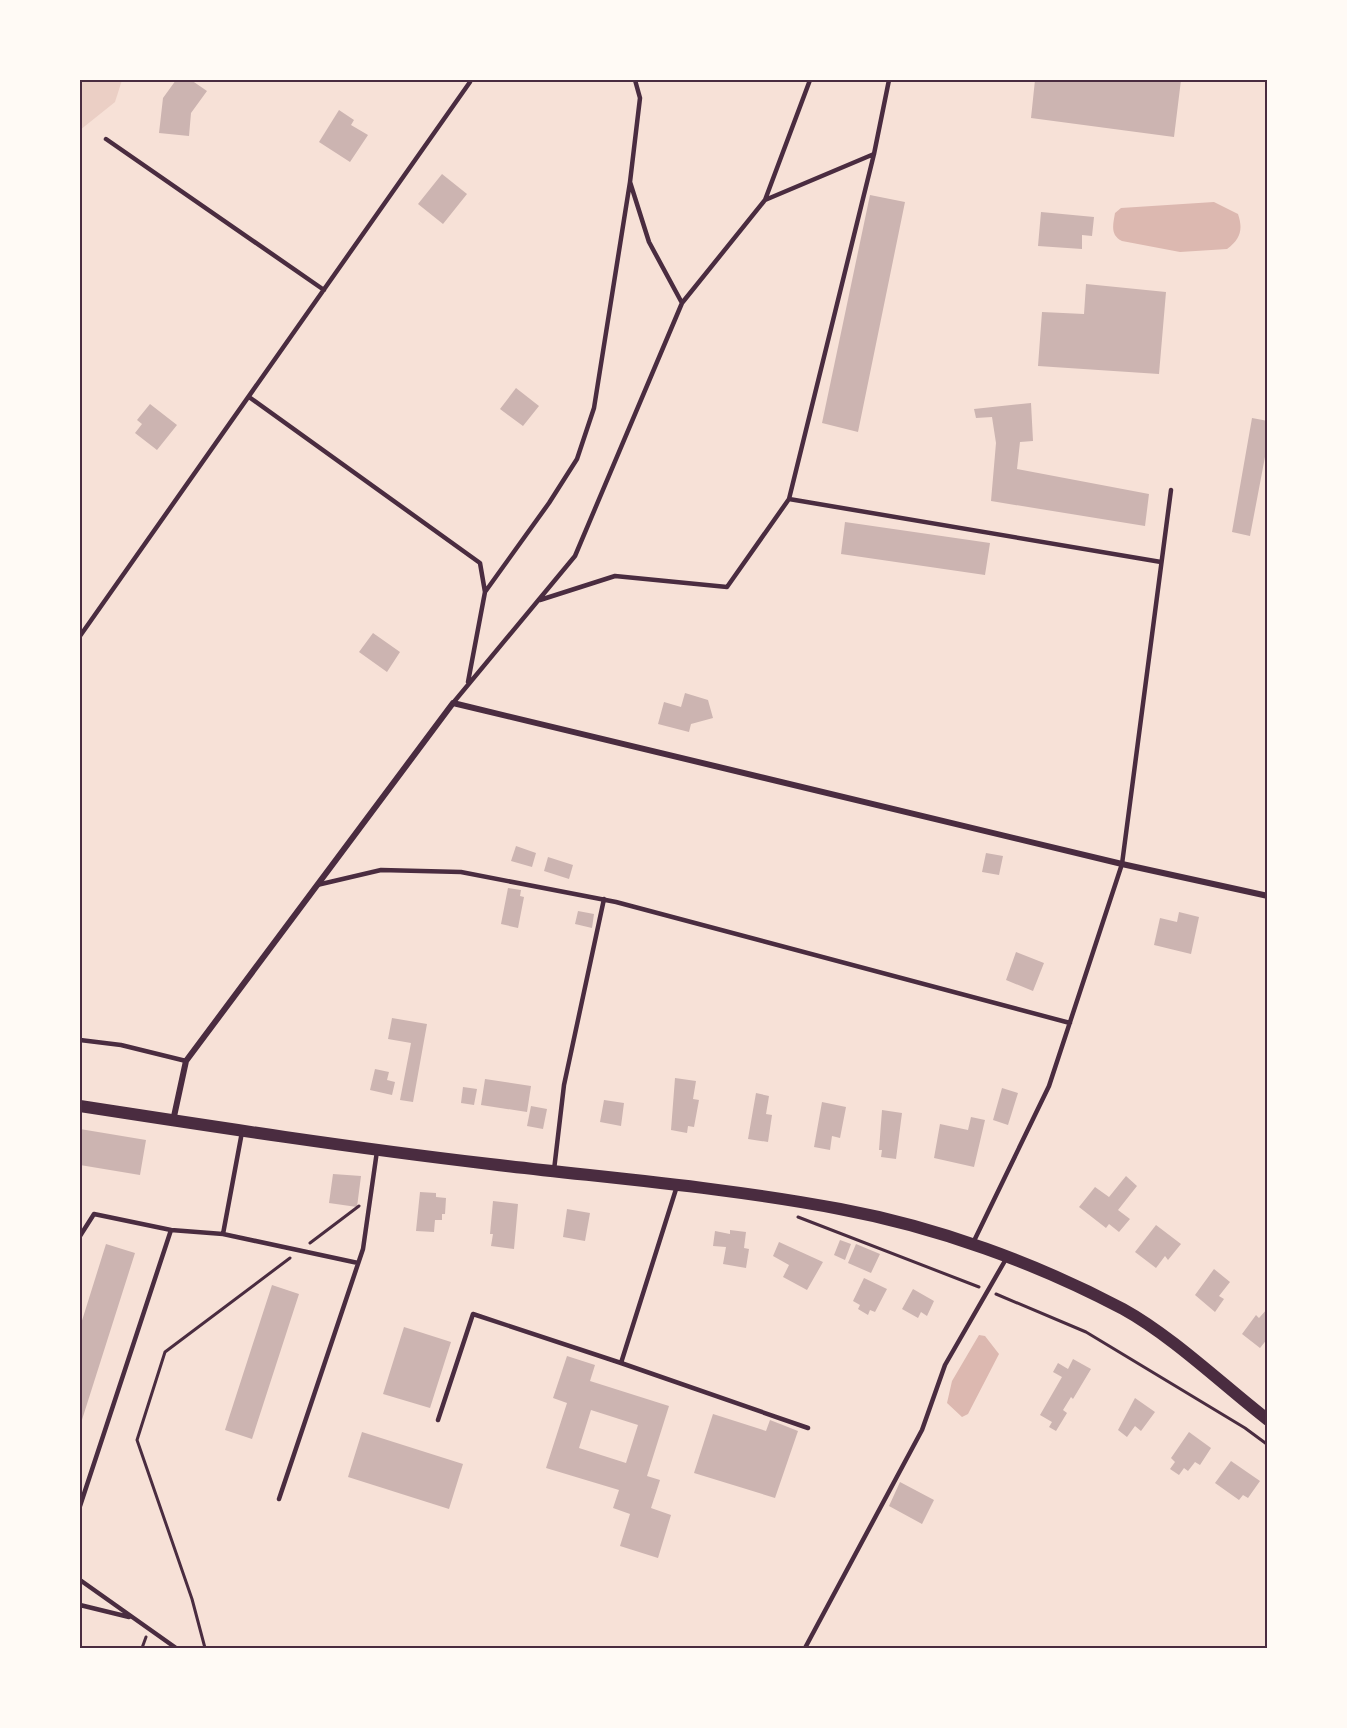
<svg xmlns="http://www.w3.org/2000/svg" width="1347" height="1728" viewBox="0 0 1347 1728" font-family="'Alegreya Sans',sans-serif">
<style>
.green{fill:#ebcfc5}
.water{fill:#dcb8b0}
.building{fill:#ccb4b1;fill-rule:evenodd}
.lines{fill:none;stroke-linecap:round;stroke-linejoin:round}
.path{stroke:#4a2c40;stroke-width:3}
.service{stroke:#4a2c40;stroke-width:4.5}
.minor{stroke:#4a2c40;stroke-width:6}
.secondary{stroke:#4a2c40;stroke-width:12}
.neatline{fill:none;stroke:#4a2c40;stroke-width:2}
</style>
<rect width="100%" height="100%" fill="#f7e1d7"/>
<!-- green -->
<path class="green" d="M80,80H122L115,102L80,130Z"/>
<!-- water -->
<path class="water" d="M1214,202L1238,214C1243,229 1241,239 1227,249L1180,252L1122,241C1110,235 1113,225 1115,213L1121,208Z
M979,1335L985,1336L999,1354L968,1414L962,1417L947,1403L952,1381Z"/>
<!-- building -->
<path class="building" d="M176,80H191L207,91L191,113L189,136L159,133L163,98Z
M1035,80H1181L1174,137L1031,118Z
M339,110L354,120L351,125L368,135L350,162L319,142Z
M442,174L467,194L443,224L418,204Z
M870,195L905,202L858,432L822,423Z
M1041,212L1094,217L1092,236L1082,235V249L1038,246Z
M1086,284L1166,292L1159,374L1038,366L1042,312L1084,314Z
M516,388L539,406L523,426L500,409Z
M1031,403L1033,441L1020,442L1017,469L1149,494L1145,526L991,501L996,443L992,417L976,418L974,409Z
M150,404L177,425L157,450L135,433L142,424L137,420Z
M1252,418L1268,421V441L1250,536L1232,532Z
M845,522L990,543L985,575L841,554Z
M373,633L400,652L387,672L359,652Z
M685,693L708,700L713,718L691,724L689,732L658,724L664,702L681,707Z
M516,846L536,853L532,867L511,861Z
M986,853L1003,856L999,875L982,872Z
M548,857L573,865L569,879L544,871Z
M508,888L521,890L520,896L524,897L518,928L501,924Z
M578,911L594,914L592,928L575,924Z
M1179,912L1199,917L1191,954L1154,945L1160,918L1177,922Z
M1016,952L1044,963L1033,991L1006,980Z
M392,1018L427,1024L413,1102L400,1100L411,1043L388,1039Z
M375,1069L389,1072L387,1080L395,1082L392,1095L370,1090Z
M675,1078L696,1081L693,1099L699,1100L694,1127L688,1126L687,1133L671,1130Z
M485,1079L531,1086L527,1112L481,1105Z
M463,1087L477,1089L474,1105L461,1103Z
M1002,1088L1018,1093L1008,1125L993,1120Z
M756,1093L769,1096L766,1114L772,1115L768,1142L748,1139Z
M604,1100L624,1103L621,1126L600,1122Z
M822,1102L846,1107L840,1138L832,1136L830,1150L814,1147Z
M531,1106L547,1109L543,1129L527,1126Z
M882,1110L902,1113L896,1159L881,1157L882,1150H879Z
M971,1117L985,1120L974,1167L934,1158L940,1124L968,1130Z
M80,1129L146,1140L140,1175L80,1165Z
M333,1174L361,1176L357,1207L329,1203Z
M1126,1176L1137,1186L1118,1210L1130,1219L1119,1232L1109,1224L1106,1228L1079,1207L1095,1187L1109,1197Z
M420,1192L436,1193V1197L446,1198L445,1214H442V1220H435L434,1232L416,1231Z
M493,1201L518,1204L514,1249L491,1246L493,1234H490Z
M567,1209L590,1213L585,1241L563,1237Z
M1156,1225L1181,1244L1168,1260L1165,1256L1156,1268L1135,1252Z
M730,1230L746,1232L744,1248L749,1249L746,1268L723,1264L726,1247L713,1246L715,1231L730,1234Z
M840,1240L851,1244L845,1260L834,1255Z
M779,1242L823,1262L807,1290L783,1277L789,1265L773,1256Z
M106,1244L135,1253L80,1426V1327Z
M856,1244L880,1254L871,1273L848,1263Z
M1214,1269L1230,1282L1219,1296L1224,1299L1215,1312L1195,1295Z
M864,1278L887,1289L875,1312L870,1310L868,1315L858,1309L860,1305L853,1301Z
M272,1285L299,1294L252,1439L225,1430Z
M913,1289L934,1301L927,1316L921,1312L918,1318L902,1309Z
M1268,1308V1338L1260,1348L1242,1334L1256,1315L1259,1318Z
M404,1327L451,1342L430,1408L383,1394Z
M567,1356L595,1365L590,1381L669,1406L647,1476L660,1480L651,1508L671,1515L658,1558L620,1546L630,1514L613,1508L619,1490L546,1468L567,1403L553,1398ZM591,1410L638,1425L626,1463L579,1448Z
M1073,1359L1091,1369L1073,1399L1071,1397L1063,1410L1067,1413L1056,1431L1049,1427L1052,1422L1040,1415L1062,1377L1053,1372L1058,1363L1068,1369Z
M1135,1398L1155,1412L1141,1431L1135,1426L1127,1437L1118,1430Z
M713,1414L766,1431L770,1420L798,1431L775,1498L694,1473Z
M362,1432L463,1464L449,1509L348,1477Z
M1189,1432L1211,1448L1200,1465L1195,1462L1188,1471L1184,1468L1179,1475L1170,1469L1175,1462L1171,1458Z
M1231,1461L1260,1481L1248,1498L1243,1495L1239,1500L1215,1483Z
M900,1482L934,1500L922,1524L889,1506Z"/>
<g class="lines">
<!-- path -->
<path class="path" d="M798,1217L979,1287
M310,1243L359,1206
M996,1294L1086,1332L1245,1428L1268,1445
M142,1648L146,1637
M205,1648L192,1599L137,1440L165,1352L290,1258"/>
<!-- service -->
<path class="service" d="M635,80L640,98L630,182L649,242L682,303
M889,80L874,154L789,499L1161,562
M106,139L324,290
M765,200L810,80
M249,397L480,563L485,592L468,682
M485,592L549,503L577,459L594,408L630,182
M540,600L615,576L727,587L789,499
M80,636L470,82
M453,703L575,556L682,303L765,200L874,154
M317,885L381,870L461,872L616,902L1070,1023
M80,1040L121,1045L186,1061
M554,1170L564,1085L604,899
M223,1234L358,1263
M80,1236L94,1214L171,1230
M973,1243L1049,1086L1122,864L1171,490
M621,1363L808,1428
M438,1420L473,1314L621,1363L677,1186
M279,1499L363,1249L377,1151
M80,1506L171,1230L223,1234L242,1132
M80,1580L176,1648
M80,1605L129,1617
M805,1648L922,1430L945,1365L1006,1259"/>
<!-- minor -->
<path class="minor" d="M173,1121L186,1061L453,703L1122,864L1268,896"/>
<!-- secondary -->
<path class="secondary" d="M80,1106C216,1127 353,1148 490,1164C607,1178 724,1187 840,1209C937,1227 1036,1263 1123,1309C1172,1336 1223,1385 1268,1420"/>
</g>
<!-- border -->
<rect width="1347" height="1728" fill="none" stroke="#fffaf5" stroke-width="162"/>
<rect x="81" y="81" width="1185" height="1566" class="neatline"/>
</svg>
